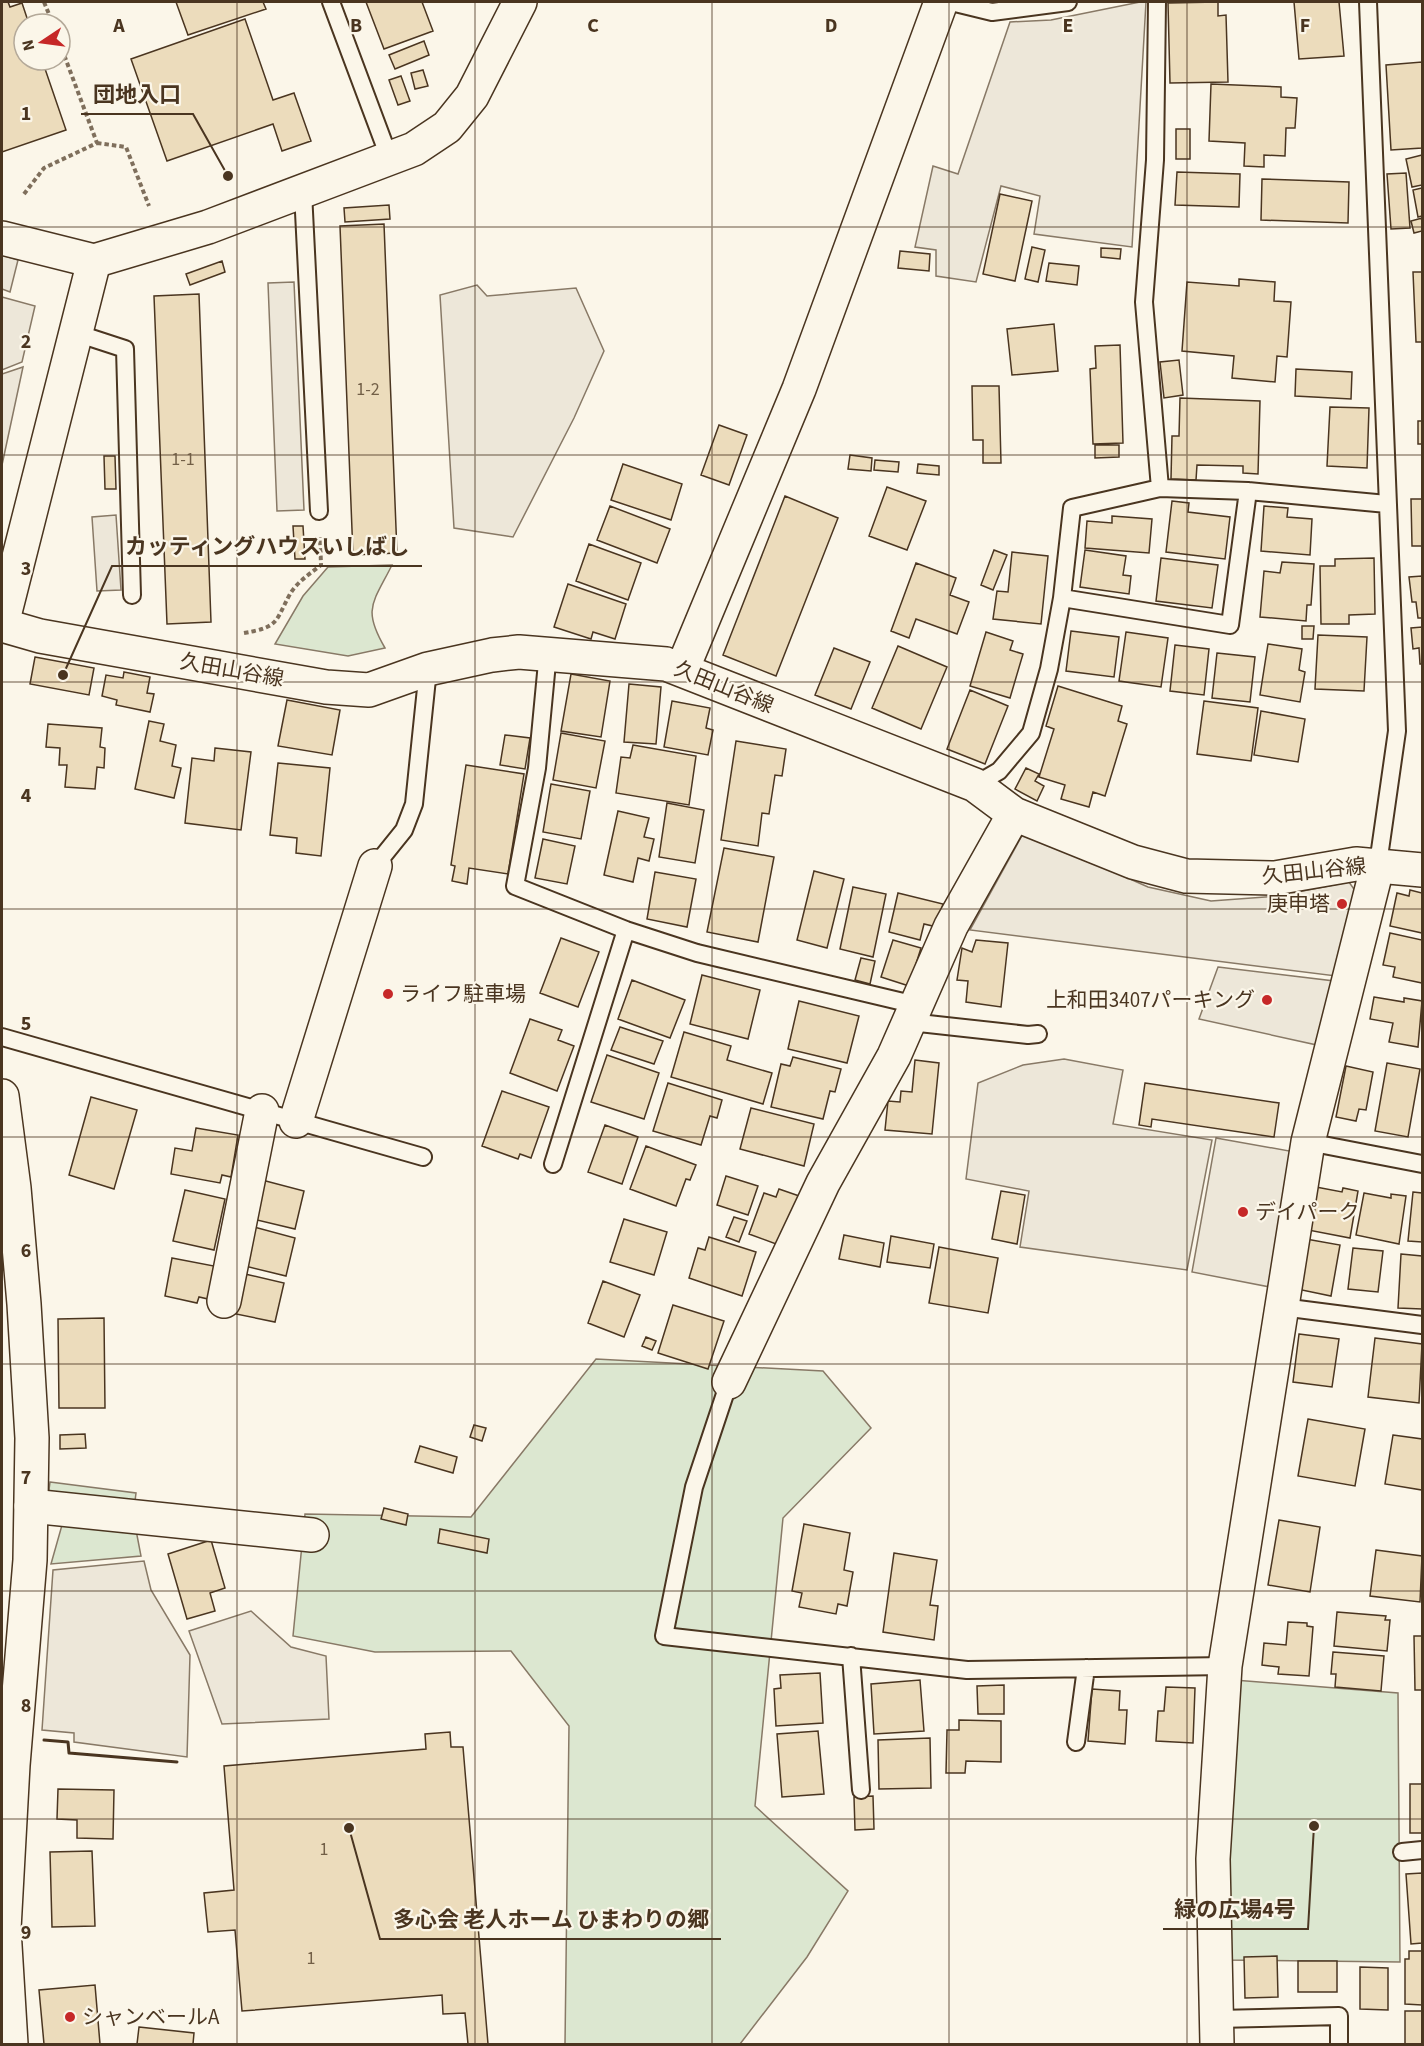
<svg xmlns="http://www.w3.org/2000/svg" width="1424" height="2046" viewBox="0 0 1424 2046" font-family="'Source Sans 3','Noto Sans JP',sans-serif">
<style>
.green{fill:#dce7d0;stroke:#887966;stroke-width:1.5}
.parking{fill:#ede7d9;stroke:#887966;stroke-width:1.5}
.building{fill:#ecdcbc;stroke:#4a3520;stroke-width:1.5}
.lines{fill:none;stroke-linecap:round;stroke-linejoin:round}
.lane-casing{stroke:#4a3520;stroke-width:20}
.street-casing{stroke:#4a3520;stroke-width:36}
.secondary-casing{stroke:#4a3520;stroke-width:36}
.path{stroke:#7f6f5c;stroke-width:4;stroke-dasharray:4.5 3;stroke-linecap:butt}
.lane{stroke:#fbf6e9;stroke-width:16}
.street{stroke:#fbf6e9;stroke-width:33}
.secondary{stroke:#fbf6e9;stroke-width:33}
.wall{stroke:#4a3520;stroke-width:3}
.grid{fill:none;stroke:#4a3520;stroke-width:1.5;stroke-opacity:0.55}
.poi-dot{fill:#c62828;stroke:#fbf6e9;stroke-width:2}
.labels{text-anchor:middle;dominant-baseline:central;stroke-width:4.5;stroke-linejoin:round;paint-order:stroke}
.number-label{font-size:18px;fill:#725f47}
.street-label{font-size:21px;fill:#4a3520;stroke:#fbf6e9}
.poi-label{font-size:21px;fill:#4a3520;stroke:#fbf6e9;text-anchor:start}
.grid-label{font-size:20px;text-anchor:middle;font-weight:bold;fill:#4a3520;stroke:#fbf6e9;stroke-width:4.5;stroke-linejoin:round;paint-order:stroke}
.leader{fill:none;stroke:#4a3520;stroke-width:2}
.callout-dot{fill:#4a3520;stroke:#fbf6e9;stroke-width:2}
.callout-label{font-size:22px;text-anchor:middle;font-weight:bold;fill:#4a3520;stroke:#fbf6e9;stroke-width:4.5;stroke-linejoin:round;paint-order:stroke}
</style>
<rect width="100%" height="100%" fill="#fbf6e9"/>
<!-- green -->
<path class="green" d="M392,565C373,603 362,609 385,648L348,656L275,644L303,596L328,567Z
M596,1359L823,1371L871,1428L783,1518L755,1806L848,1891L807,1957L740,2044H565L569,1726L511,1651L375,1652L293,1636L305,1514L471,1517Z
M50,1482L136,1493L134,1509L48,1498Z
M64,1518L136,1530L141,1556L51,1564Z
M1234,1680L1398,1693L1400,1962L1225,1960Z"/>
<!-- parking -->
<path class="parking" d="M1140,2H1146L1132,247L1034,234L1040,196L1001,186L976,282L936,276V250L915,247L933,166L958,174L1010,22L1051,20Z
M2,255L18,260L10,292L2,289Z
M294,282L304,510L277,511L268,283Z
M477,285L487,296L576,288L604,351L574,418L513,537L454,528L440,295Z
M2,297L35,306L22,362L2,370Z
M23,367L2,465V374Z
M116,515L121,590L97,591L92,517Z
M1024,832L1148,887L1211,901L1277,896L1349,882L1356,892L1336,976L970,930Z
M1218,967L1334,981L1317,1045L1199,1019Z
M1064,1059L1123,1070L1113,1124L1212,1140L1187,1270L1020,1247L1029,1191L966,1179L978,1083L1023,1065Z
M1216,1138L1295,1152L1270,1287L1192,1272Z
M144,1561L151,1590L190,1655L187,1757L74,1742V1733L42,1730L53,1570Z
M251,1611L291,1647L326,1656L329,1719L222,1724L189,1631Z"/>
<!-- building -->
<path class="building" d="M2,2H8L10,7L22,3L29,24H24V60H42L66,130L2,152Z
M176,2H263L266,9L188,35Z
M366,2H422L433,31L384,49Z
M1218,2V16L1226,15L1228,82L1170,83L1168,3Z
M1294,2H1339L1344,56L1299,59Z
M245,19L273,100L294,93L311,141L282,151L273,124L167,161L131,59Z
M424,41L429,55L395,69L389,55Z
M1422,62V148L1391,150L1386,65Z
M423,70L428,86L415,89L411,73Z
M401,76L410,101L398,105L389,80Z
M1211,84L1281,87V97L1297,98L1295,128H1286L1285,156L1264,155V167L1244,166L1245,143L1209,141Z
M1176,129H1190V159H1176Z
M1422,155V185L1412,187L1406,159Z
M1177,172L1240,174L1239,207L1175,205Z
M1406,173L1410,228L1391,229L1387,174Z
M1262,179L1349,182L1348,223L1261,220Z
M1422,188V216L1418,217L1413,190Z
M1000,194L1032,201L1015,281L983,274Z
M389,205L390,219L345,222L344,208Z
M1422,218V231L1414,233L1411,221Z
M384,224L397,553L353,555L340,226Z
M1032,247L1045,250L1038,282L1025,279Z
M1101,248L1121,249L1120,259L1101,257Z
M900,251L930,254L929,271L898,268Z
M222,261L225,272L190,285L186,274Z
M1049,263L1079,266L1077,285L1046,281Z
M1413,272H1422V342H1416Z
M1239,279L1275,282L1274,301L1291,302L1287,357L1277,356L1275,382L1232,378L1234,356L1182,351L1187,282L1239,286Z
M199,294L211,622L167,624L154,296Z
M1054,324L1058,371L1012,375L1007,329Z
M1120,345L1123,443L1093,444L1090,369L1096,368L1095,346Z
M1179,360L1183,395L1164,398L1160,362Z
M1296,369L1352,372L1351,399L1295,396Z
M972,386H999L1001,463H983V440H973Z
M1180,398L1260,401L1258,474L1243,473V466L1197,465L1196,480L1171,479L1172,436H1179Z
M1330,407L1369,408L1367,468L1327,466Z
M1418,421H1422V444H1418Z
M719,425L747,435L729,485L701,475Z
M1095,445H1119V457L1095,458Z
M850,455L872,458L871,471L848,469Z
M104,456H115L116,489H105Z
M875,460L899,462L898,472L874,470Z
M623,464L682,484L671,520L611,500Z
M918,464L939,466V475L917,473Z
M887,487L926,501L907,550L869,536Z
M785,496L838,518L776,676L723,655Z
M1411,499H1422V546H1412Z
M1172,501L1189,503L1188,512L1230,517L1225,559L1166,552Z
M610,506L670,529L657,563L597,540Z
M1264,506L1288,508L1287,517L1312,519L1310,555L1261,551Z
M1112,516L1152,519L1149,553L1085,548L1087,521L1112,523Z
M293,526H303L305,559H295Z
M589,544L641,563L628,600L576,581Z
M994,550L1007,555L993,590L981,585Z
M1085,550L1126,556L1123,575L1131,576L1129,594L1080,587Z
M1012,552L1048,556L1041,624L993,619L997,591L1008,592Z
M1161,558L1218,565L1212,608L1156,601Z
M1374,558L1375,614L1349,615V624H1321L1320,566H1335V559Z
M1282,562L1314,564L1311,605H1307L1306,621L1260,617L1264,571L1280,573Z
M916,563L956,578L950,595L969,602L957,634L916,619L909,638L891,631Z
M1422,576V618H1418L1416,602H1412L1409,577Z
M568,584L626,604L615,639L593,632L591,639L554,627Z
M1302,626H1314L1313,639H1302Z
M1422,627V664H1420L1419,648L1413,649L1411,628Z
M1071,631L1119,637L1114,677L1066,671Z
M986,632L1013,641L1010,650L1023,654L1010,698L970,686Z
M1126,632L1168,638L1161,687L1119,681Z
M1318,635L1367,637L1364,691L1315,689Z
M1268,644L1302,649L1299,670L1305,672L1300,702L1260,695Z
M1175,645L1209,649L1204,695L1170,691Z
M898,646L947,667L921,729L872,708Z
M834,648L870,662L851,709L815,695Z
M1217,653L1255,657L1250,702L1212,698Z
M35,657L94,668L89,695L30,684Z
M124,672L150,677L147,693L154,694L150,712L116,705L117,700L102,696L106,675L123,678Z
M571,674L610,681L601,737L561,731Z
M629,684L661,687L656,744L624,742Z
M1058,686L1122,706L1118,721L1127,724L1105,796L1093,792L1089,807L1061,799L1065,785L1039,777L1054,729L1046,726Z
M970,690L1008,706L985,764L947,749Z
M287,700L340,710L332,755L278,746Z
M672,701L710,708L706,728L713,730L708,755L664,747Z
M1204,701L1258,708L1251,761L1197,754Z
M1261,711L1305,719L1298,762L1254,755Z
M149,721L164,724L160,741L176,745L172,766L181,768L174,798L135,789Z
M48,724L102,728L100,747L105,748L104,768L97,767L95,789L65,787L67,765H59L60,748L46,747Z
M561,733L605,741L596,788L553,780Z
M505,735L530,738L525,769L500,765Z
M736,741L786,749L782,776L775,775L769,814L762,813L758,846L721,840Z
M633,745L696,756L689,805L616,793L621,757L630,758Z
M215,748L251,752L241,830L185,823L192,758L214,761Z
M278,763L330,768L321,856L296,853L297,838L270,835Z
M466,765L524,774L508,874L469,868L467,884L452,881L455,866L451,865Z
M1026,768L1039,774L1035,781L1044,786L1037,801L1015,789Z
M551,784L590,791L581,839L543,832Z
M667,803L704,810L695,863L659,857Z
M618,811L649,818L644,837L654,839L649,861L638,858L633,882L604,875Z
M543,839L575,846L567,884L535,878Z
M724,848L774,857L758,942L707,932Z
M814,871L844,879L827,948L797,940Z
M655,872L696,879L687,927L647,919Z
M853,887L886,894L873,957L840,949Z
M1410,890L1422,893V933L1390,926L1397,893L1409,896Z
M898,893L943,904L937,927L924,924L920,940L889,932Z
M1390,933L1422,940V983L1393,977L1395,967L1383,965Z
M561,938L599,952L578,1007L540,993Z
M893,940L921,948L909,986L881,977Z
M976,940L1008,943L1001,1007L966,1002L968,981L957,980L962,948L972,952Z
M861,958L875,961L870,984L855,980Z
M702,975L760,990L748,1039L690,1024Z
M632,980L685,1000L670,1038L618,1019Z
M1374,997L1404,1002V998L1422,1001L1418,1047L1389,1042L1393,1023L1370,1019Z
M799,1001L859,1016L847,1063L788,1049Z
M530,1019L562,1030L558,1040L574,1046L557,1091L510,1073Z
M620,1027L663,1041L654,1064L611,1050Z
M684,1032L731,1046L727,1060L772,1073L763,1104L671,1077Z
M607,1055L659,1073L644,1119L591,1102Z
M793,1057L841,1069L835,1092L830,1091L823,1119L771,1107L781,1064L790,1066Z
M915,1060L939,1063L932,1134L885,1130L888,1101L900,1102L901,1091L912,1092Z
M1387,1063L1420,1069L1408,1137L1375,1131Z
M1346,1066L1373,1072L1366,1110L1359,1109L1356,1121L1336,1117Z
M668,1083L722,1100L717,1118L710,1116L701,1145L653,1131Z
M1145,1083L1279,1103L1274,1137L1152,1119L1151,1127L1139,1125Z
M502,1091L549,1107L531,1158L520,1154L518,1159L482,1146Z
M91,1097L137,1110L114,1189L69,1175Z
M751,1108L814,1124L804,1166L740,1149Z
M605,1125L638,1137L622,1184L588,1172Z
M196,1128L238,1135L231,1177L222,1175L220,1183L171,1174L175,1148L192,1151Z
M646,1146L696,1165L690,1180L686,1179L676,1206L630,1189Z
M726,1176L758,1186L748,1215L717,1205Z
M262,1180L304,1191L295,1229L253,1219Z
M1316,1187L1342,1192L1343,1188L1358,1191L1350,1238L1308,1230Z
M779,1189L805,1198L787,1248L749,1234L764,1193L776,1197Z
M185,1190L225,1199L214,1250L173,1241Z
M1001,1191L1025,1195L1017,1244L992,1239Z
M1413,1192L1422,1193V1242L1408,1241Z
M1364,1193L1391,1198V1194L1406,1196L1399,1244L1356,1235Z
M734,1217L747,1221L739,1242L726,1237Z
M624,1219L667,1232L654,1275L610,1262Z
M254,1227L295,1238L286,1276L245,1266Z
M844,1235L884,1243L880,1267L839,1259Z
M891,1236L934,1244L930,1268L887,1262Z
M709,1237L756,1252L742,1296L689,1278L698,1248L705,1250Z
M1306,1239L1340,1245L1331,1296L1297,1289Z
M939,1247L998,1258L988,1313L929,1303Z
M1353,1248L1383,1251L1378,1292L1348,1289Z
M1401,1254L1422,1256V1309L1398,1308Z
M172,1258L214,1266L208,1299L199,1297L197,1303L165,1296Z
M245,1274L284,1283L275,1322L236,1314Z
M603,1281L640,1295L624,1337L588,1323Z
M673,1305L724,1321L708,1369L658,1353Z
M104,1318L105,1408H59L58,1319Z
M1299,1334L1339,1339L1332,1387L1293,1382Z
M646,1337L656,1341L652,1350L642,1346Z
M1375,1338L1422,1344L1419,1403L1368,1397Z
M1308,1419L1365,1429L1355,1486L1298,1476Z
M474,1425L486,1428L482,1441L470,1437Z
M85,1434L86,1448L60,1449V1435Z
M1393,1435L1422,1439V1490L1385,1484Z
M420,1446L457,1457L453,1473L415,1462Z
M384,1508L408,1514L406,1525L381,1519Z
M1279,1520L1320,1527L1310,1592L1268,1585Z
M804,1524L850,1533L844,1570L853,1572L847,1606L838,1604L836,1614L799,1607L802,1593L792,1591Z
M440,1529L489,1539L487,1553L438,1543Z
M211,1540L225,1588L210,1593L215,1611L187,1619L168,1554Z
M1376,1550L1422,1556L1420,1602L1370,1596Z
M894,1553L937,1560L930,1605L938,1606L934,1640L883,1632Z
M1337,1612L1386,1616L1385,1620H1390L1387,1651L1334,1646Z
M1288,1622L1307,1623V1626L1313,1627L1309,1676L1278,1674L1279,1667L1262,1665L1264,1643L1286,1645Z
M1414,1636H1422V1690H1415Z
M1333,1652L1384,1656L1381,1691L1335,1687L1336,1674H1331Z
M820,1673L823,1723L776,1726L774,1689L781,1688L780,1675Z
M920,1680L924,1731L874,1734L871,1684Z
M1004,1685V1714H978L977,1686Z
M1166,1687L1195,1688L1193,1743L1156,1741L1158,1711H1164Z
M1092,1689L1120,1691L1119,1710H1127L1125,1744L1088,1741Z
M959,1720L1001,1721V1762L966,1761L965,1773H946L947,1730H959Z
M818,1731L824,1794L782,1797L777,1734Z
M450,1732L451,1747H463L488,2044H468L465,2013L443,2014L442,1995L242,2011L235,1930L208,1932L204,1893L234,1890L224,1766L426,1749L425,1734Z
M930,1738L931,1788L879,1789L878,1740Z
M1410,1784H1422V1833H1410Z
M58,1789L114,1790L113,1839L77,1838V1820L57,1819Z
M873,1796L874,1829L855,1830L854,1797Z
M92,1851L95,1926L52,1927L50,1852Z
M1422,1873V1943L1411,1944L1406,1874Z
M1409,1951H1422V2005L1405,2004V1959H1409Z
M1277,1956L1278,1997L1245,1998L1244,1957Z
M1298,1961H1337V1992H1298Z
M1360,1967L1388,1968V2010L1360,2009Z
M95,1985L100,2044H44L39,1990Z
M1405,2011H1422V2044H1405Z
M139,2027L194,2033L193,2044H137Z"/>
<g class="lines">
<!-- lane casing -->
<g class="lane-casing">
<path id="lane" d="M331,2L389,157
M951,2L992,12L1068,2
M1157,2L1155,160L1144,302L1160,488
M1368,2L1397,731L1378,864
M303,192L319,511
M76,333L125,349L132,595
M1062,598L1230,625L1248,491
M548,652L537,768L515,886L626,930L697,953L916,1005
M975,785L999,771L1031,733L1049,669L1062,598L1072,508L1160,488L1248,491L1387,504
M375,866L404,830L414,804L428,669
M910,1022L1028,1035L1038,1034
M2,1037L423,1157
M1308,1142L1422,1164
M553,1164L626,930
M1282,1307L1422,1325
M729,1382L694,1487L664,1636L967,1670L1225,1666
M851,1656L861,1790
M1076,1742L1086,1668
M1402,1852L1422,1850
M1217,2019L1339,2016V2044"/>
</g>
<!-- street casing -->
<g class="street-casing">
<path id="street" d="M2,238L94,261L208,227L414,149L447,127L472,96L520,2
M2,625L40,636L326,687L369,690L428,669L492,655L519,652L666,664L975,785L1014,814L1133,862L1186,876L1275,878L1356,864L1422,870
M682,670L799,389L941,2
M296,1121L375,866
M224,1301L262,1111
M729,1382L823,1183L894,1056L951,926L1014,814
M31,1506L312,1535
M1217,2044L1213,1859L1225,1666L1308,1142L1378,864"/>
</g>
<!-- secondary casing -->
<g class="secondary-casing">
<path id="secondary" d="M2,624L94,261
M2,1096L14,1188L24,1304L32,1438L30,1560L13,1765L4,1929L11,2044"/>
</g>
<!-- path -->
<path class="path" d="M44,2L53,24
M97,143L126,147L149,206
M24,194L44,168L97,143L60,44
M244,633C279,627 275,622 290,594C297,582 311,573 321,565L320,537"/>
<!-- lane -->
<use href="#lane" class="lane"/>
<!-- street -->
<use href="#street" class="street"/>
<!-- secondary -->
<use href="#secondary" class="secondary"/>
<!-- wall -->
<path class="wall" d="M44,1740L68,1742L69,1753L177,1762"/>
</g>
<!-- grid -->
<path class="grid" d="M237,2V2044M475,2V2044M712,2V2044M949,2V2044M1187,2V2044M2,227H1422M2,455H1422M2,682H1422M2,909H1422M2,1137H1422M2,1364H1422M2,1591H1422M2,1819H1422"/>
<!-- markers -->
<g class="poi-dot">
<circle cx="1342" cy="904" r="6"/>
<circle cx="388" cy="994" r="6"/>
<circle cx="1267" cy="1000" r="6"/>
<circle cx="1243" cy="1212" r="6"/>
<circle cx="70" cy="2017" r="6"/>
</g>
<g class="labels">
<!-- number labels -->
<g class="number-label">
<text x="368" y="389">1-2</text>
<text x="183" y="459">1-1</text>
<text x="324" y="1849">1</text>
<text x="311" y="1958">1</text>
</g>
<!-- street labels -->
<g class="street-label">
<text transform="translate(232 670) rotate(10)">久田山谷線</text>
<text transform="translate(724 687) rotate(22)">久田山谷線</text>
<text transform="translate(1314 871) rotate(-6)">久田山谷線</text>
</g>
<!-- poi labels -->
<g class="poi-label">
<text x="1330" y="904" text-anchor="end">庚申塔</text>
<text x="400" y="994">ライフ駐車場</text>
<text x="1255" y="1000" text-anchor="end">上和田3407パーキング</text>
<text x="1255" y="1212">デイパーク</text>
<text x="82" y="2017">シャンベールA</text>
</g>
</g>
<g class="grid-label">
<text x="119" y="32">A</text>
<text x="356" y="32">B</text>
<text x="593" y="32">C</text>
<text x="831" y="32">D</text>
<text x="1068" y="32">E</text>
<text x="1305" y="32">F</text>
<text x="26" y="120">1</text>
<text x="26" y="348">2</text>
<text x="26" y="575">3</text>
<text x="26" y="802">4</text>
<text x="26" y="1030">5</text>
<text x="26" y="1257">6</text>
<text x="26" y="1484">7</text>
<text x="26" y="1712">8</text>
<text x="26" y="1939">9</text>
</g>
<!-- callouts -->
<path class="leader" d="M228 176L193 114H81M63 675L112 566H422M1314 1826L1308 1929H1163M349 1828L380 1939H721"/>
<g class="callout-dot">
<circle cx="228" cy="176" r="6"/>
<circle cx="63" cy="675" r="6"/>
<circle cx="1314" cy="1826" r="6"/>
<circle cx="349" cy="1828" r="6"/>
</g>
<g class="callout-label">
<text x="137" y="102">団地入口</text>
<text x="267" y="554">カッティングハウスいしばし</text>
<text x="1235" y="1917">緑の広場4号</text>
<text x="551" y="1927">多心会 老人ホーム ひまわりの郷</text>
</g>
<!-- border -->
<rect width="1424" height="2046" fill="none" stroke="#4a3520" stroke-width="6"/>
<!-- north arrow -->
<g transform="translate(42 42) rotate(257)"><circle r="28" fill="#fbf6e9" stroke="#b4a999" stroke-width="1.5"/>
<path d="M0-4.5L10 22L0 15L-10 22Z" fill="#c62828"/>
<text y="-9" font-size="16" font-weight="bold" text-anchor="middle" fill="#4a3520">N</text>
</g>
</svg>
